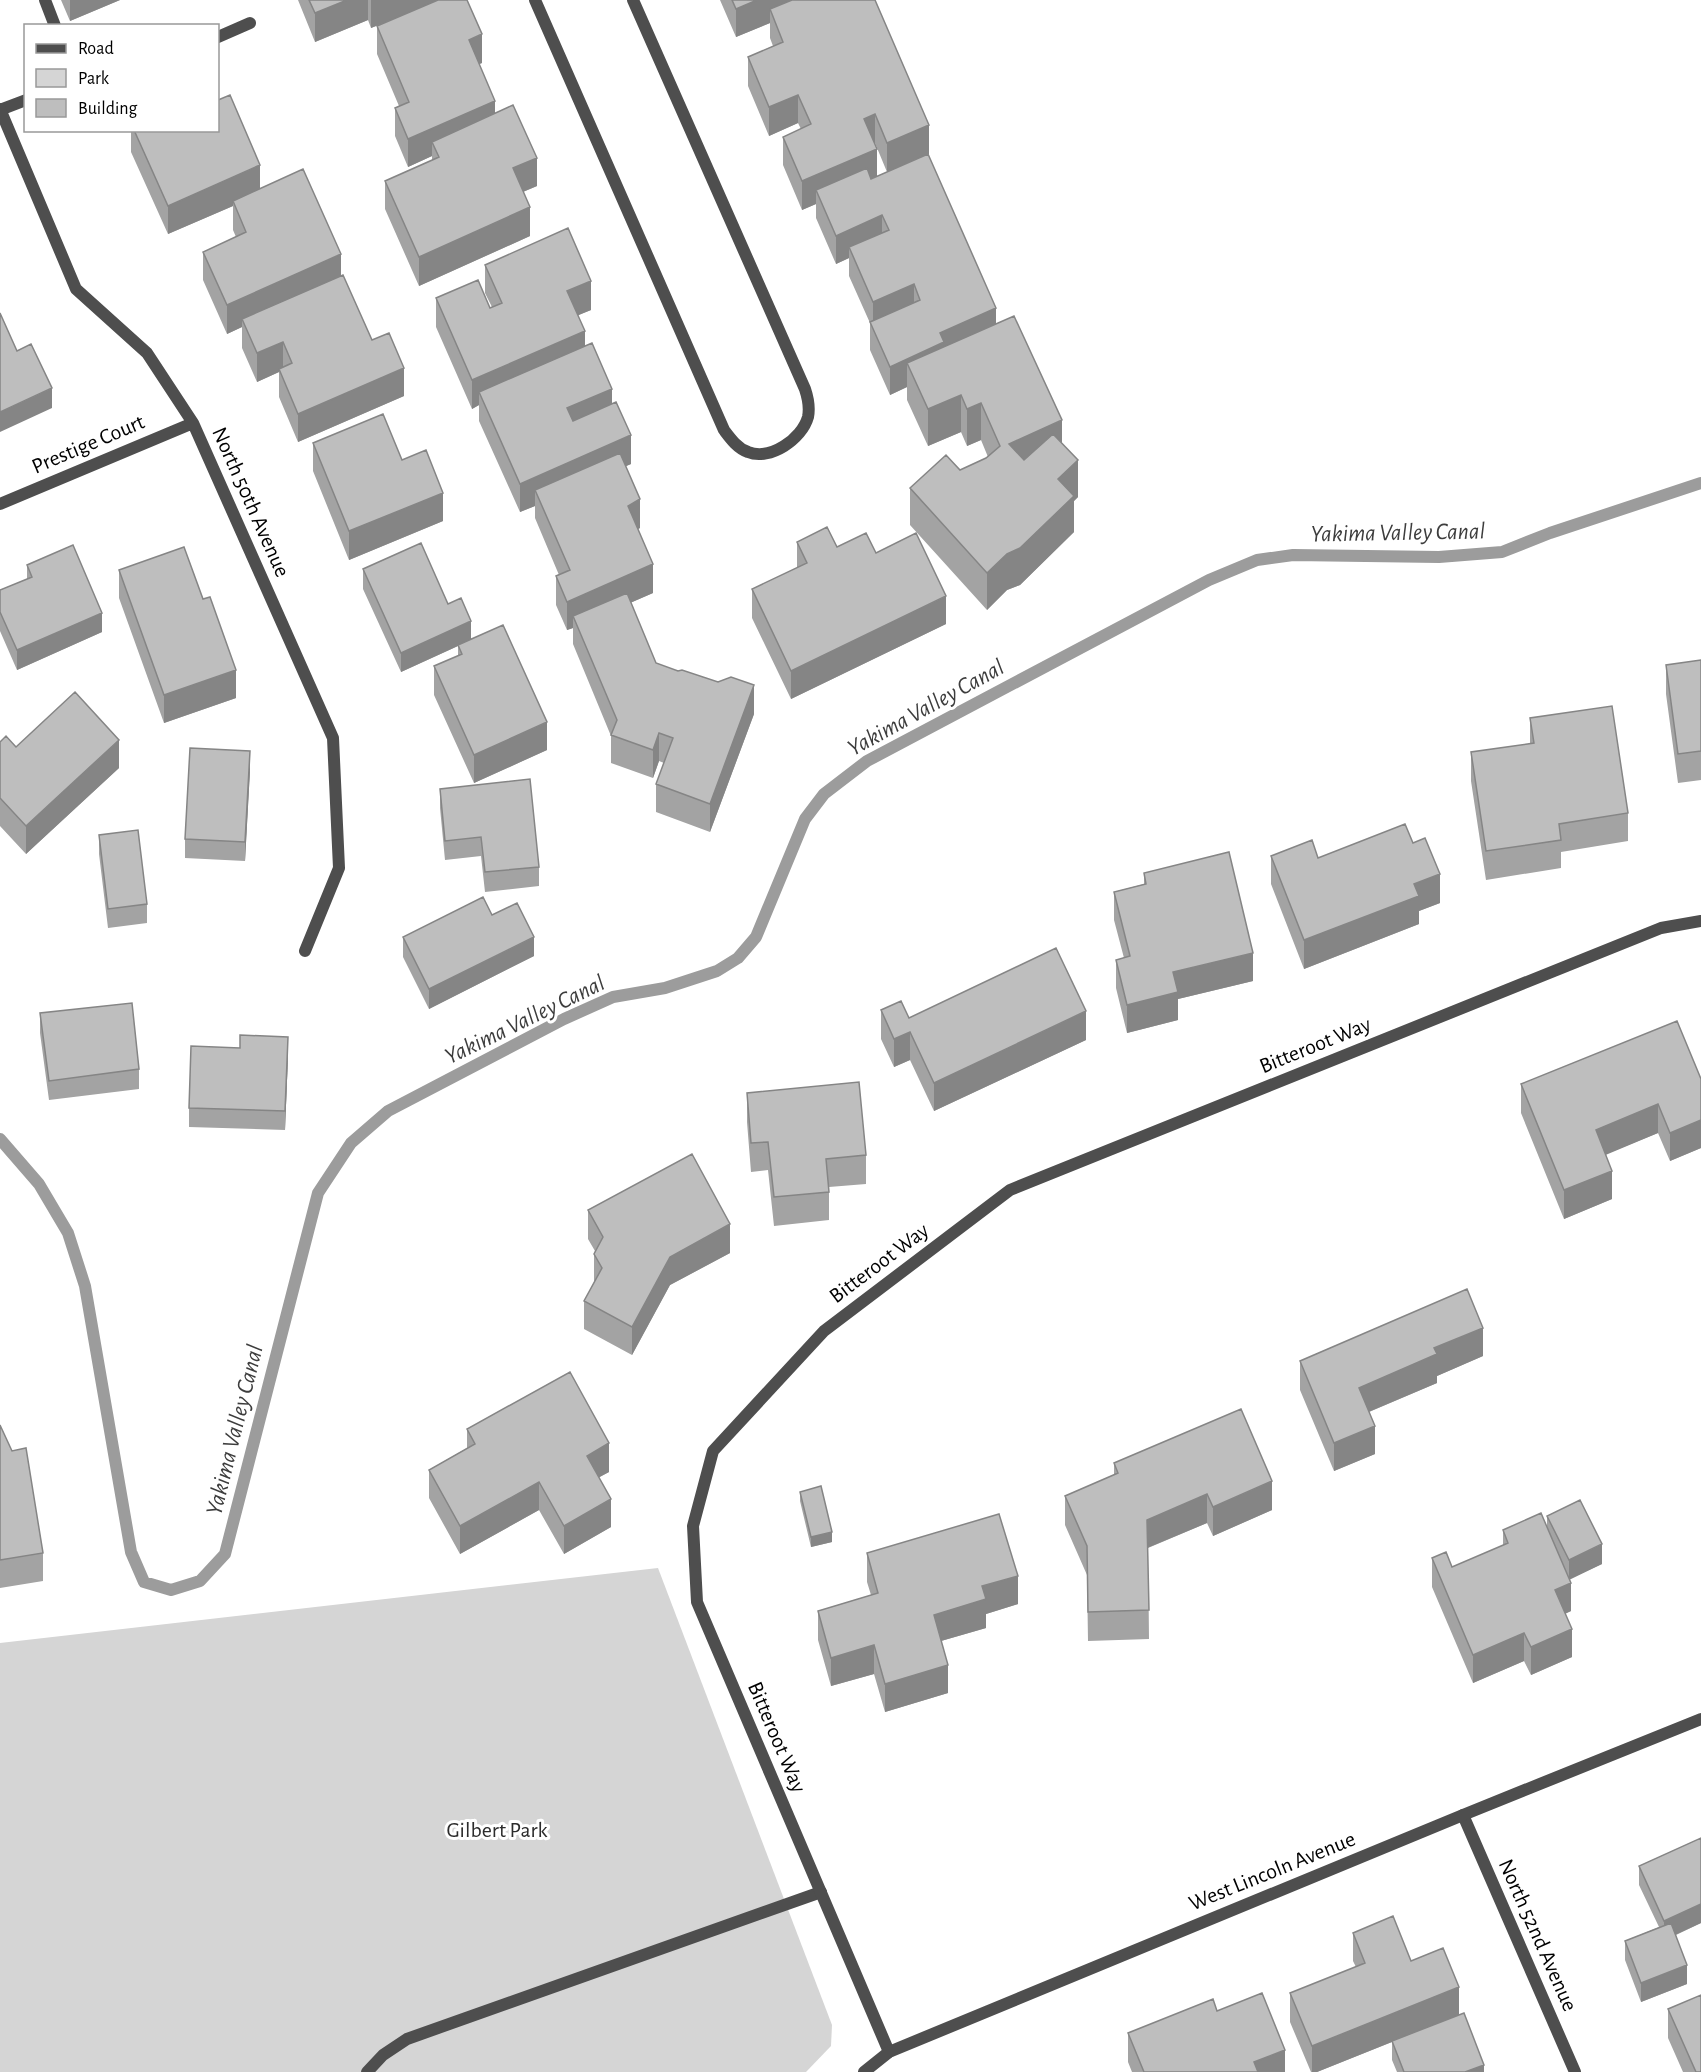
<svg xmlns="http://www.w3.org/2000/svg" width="1701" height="2072" viewBox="0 0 1701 2072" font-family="'Alegreya Sans',sans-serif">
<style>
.green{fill:#d5d5d5}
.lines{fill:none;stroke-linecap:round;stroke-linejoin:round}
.stream{stroke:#9c9c9c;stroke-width:12}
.service{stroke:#4e4e4e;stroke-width:12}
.minor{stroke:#4e4e4e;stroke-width:12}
.tertiary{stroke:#4e4e4e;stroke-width:12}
.wall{fill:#a3a3a3;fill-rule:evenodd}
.shaded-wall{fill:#858585}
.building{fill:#bebebe;stroke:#858585;stroke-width:1.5}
.labels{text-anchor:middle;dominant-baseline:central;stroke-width:6;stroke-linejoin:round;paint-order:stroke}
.street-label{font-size:22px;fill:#000;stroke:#fff}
.park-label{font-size:22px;fill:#2c2c2c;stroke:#fff}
.water-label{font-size:24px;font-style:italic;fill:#3d3d3d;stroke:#fff}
</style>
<rect width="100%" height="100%" fill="#fff"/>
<!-- green -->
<path class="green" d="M658,1568L832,2025L831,2046L806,2072H0V1643Z"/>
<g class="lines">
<!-- stream -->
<path class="stream" d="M0,1139L39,1184L68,1233L85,1286L131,1552L144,1582L171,1590L200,1581L225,1554L318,1193L351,1143L388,1111L564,1019L613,997L665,988L717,971L738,958L756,937L805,819L824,794L867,761L1209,580L1257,560L1293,555L1439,557L1502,552L1550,533L1701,483"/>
<!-- service -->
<path class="service" d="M45,0L55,26
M535,0L724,430C730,438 737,448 748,452C770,461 802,439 808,417C810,407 808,398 805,389L633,0
M218,37L250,23
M0,110L26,100
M367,2072L383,2055L407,2039L821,1892"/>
<!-- minor -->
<path class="minor" d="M0,109L76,289L147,353L193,423L333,738L339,868L305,951
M0,504L193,423
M1463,1815L1575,2072
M889,2052L697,1602L693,1526L713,1451L824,1331L1010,1190L1661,928L1701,921"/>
<!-- tertiary -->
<path class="tertiary" d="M864,2072L889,2052L1463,1815L1701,1719"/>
</g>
<!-- wall -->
<path class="wall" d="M61,0H120L70,21Z
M298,0H467L482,63L479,64L495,114L537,186L523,192L530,236L419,286L385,209V181L432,160V156L408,167L395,136V108L399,106L377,54V26L399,17L371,28L368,20L315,42Z
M720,0H875L929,154H928L996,324L1062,443L1078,497L1074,501V532L1020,585L1007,590L987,610L910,525V488L960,470L988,457L981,440L967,446L961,432L928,446L907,400V387L890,395L870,350V323L849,276V258L836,264L816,218V204L802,210L783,165V137L801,129L798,123L769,136L748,86V57L773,46L770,38V23L736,37ZM874,143H875L887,172L877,176Z
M131,130H218L260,189L341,276L372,340L404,396L298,442L279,397V372L257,382L242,348V327L227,334L203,280V252L236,237L233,230V206L168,234L131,152Z
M485,265L591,310L578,315L585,346L612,404L631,464L626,466L640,528L638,529L653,593L630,603L656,663L754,714L710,832L656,812V784L664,763L659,761L653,778L611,763V736L573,644V628L567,630L556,605V576L559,575L535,518V506L520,512L479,421V405L472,409L436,327V298L490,308L492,307L485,293Z
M313,443L402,460L443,521L349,560L313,471Z
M797,542L837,547L946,624L791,699L752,618V589L797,568Z
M27,565L102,632L17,670L0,631V590L27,579Z
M363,569L448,604L547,750L474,783L434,695V666L458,656V646L401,672L363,589Z
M119,570L236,698L164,723L119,598Z
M1701,660V780L1678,783L1666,694V665Z
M1530,718L1628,813V841L1561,852V868L1486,880L1471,781V752L1530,744Z
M0,742L16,747L119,768L26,854L0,826Z
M250,770L245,861L185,858V839Z
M440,789L539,867V886L485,892L481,856L445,860L440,808Z
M99,835L147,904V923L108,928L99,854Z
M1413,843L1440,903L1419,911V924L1304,969L1271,884V856L1318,858Z
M1144,873L1253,981L1178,999V1020L1127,1033L1116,988V960L1124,958L1114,920V892L1144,884Z
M403,937L534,956L429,1009L403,957Z
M881,1010L909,1018L1086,1040L934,1111L910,1060L894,1067L881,1039Z
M40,1013L139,1069V1089L49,1100L40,1033Z
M288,1056L285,1130L189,1127V1108Z
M1701,1079V1148L1670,1161L1658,1133L1606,1154L1612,1199L1564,1219L1521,1113V1084Z
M747,1093L866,1155V1184L829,1187V1220L774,1226L768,1170L751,1172L747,1122Z
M588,1210L730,1253L670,1285L632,1355L584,1329V1301L594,1283V1254L595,1251L588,1239Z
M1483,1356L1437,1376V1383L1369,1412L1375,1454L1334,1471L1300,1390V1361Z
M0,1425L43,1553V1581L0,1588Z
M467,1429L609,1472L599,1477L611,1527L564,1554L539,1510L460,1554L429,1498V1470L467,1448Z
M1114,1463L1272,1510L1213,1536L1207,1523L1148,1548L1149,1639L1088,1641L1087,1575L1065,1525V1496L1114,1475Z
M800,1492L832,1542L811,1547L800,1501Z
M1547,1516L1602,1564L1569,1579L1571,1611L1565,1614L1572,1657L1531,1675L1524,1661L1473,1683L1432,1587V1558L1452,1567L1503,1546V1530L1547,1527Z
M867,1553L1018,1604L986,1614V1628L941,1641L948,1693L885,1712L874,1674L831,1686L818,1640V1611L871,1595L867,1582Z
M1701,1838V1923L1676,1935L1687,1984L1641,2002L1625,1960V1941L1659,1927L1639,1885V1866Z
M1353,1933L1411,1961L1459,2015L1484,2072H1397L1392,2060V2042L1317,2072H1311L1290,2022V1993L1356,1967L1353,1961Z
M1668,2009L1701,2072H1683L1668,2038Z
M1217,2011L1285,2072H1132L1128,2062V2033Z"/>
<!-- shaded-wall -->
<path class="shaded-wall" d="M70,0H120L70,21Z
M347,0H368V20L315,42V13Z
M371,0H440L371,28Z
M757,0H794L770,9V23L736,37V9Z
M482,34V63L469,68V40Z
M798,95V123L769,136V107Z
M495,101V129L432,142V156L408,167V139Z
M875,114V143L864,148V119Z
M929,125V154L887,172V143Z
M877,149V177L816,190V204L802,210V181Z
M537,158V186L513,196V168Z
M260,165V193L233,201V206L168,234V206Z
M530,207V236L419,286V257Z
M882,215V244L849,247V258L836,264V236Z
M341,254V283L242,319V327L227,334V305Z
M591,281V310L567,320V291Z
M914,284V313L873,331V302Z
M996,308V336L907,363V387L890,395V367L940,333Z
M585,331V359L479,392V405L472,409V380Z
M283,342V370L279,369V372L257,382V353Z
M404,368V396L298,442V414Z
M52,388V408L0,432V412Z
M612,389V417L567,437V408Z
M961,395V432L928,446V409Z
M981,403V440L967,446V409Z
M1062,420V457L1009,481V444Z
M631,435V464L541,503L535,490V506L520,512V484Z
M1078,460V497L1074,501V532L1020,585L1007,590L987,610V573L1058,479Z
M443,493V521L349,560V531Z
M640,499V528L628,534V506Z
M653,564V593L577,626L573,616V628L567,630V602Z
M946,596V624L791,699V671Z
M102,613V632L17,670V650Z
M471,621V640L401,672V653Z
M236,670V698L164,723V695Z
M754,685V714L710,832V804Z
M547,722V750L474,783V755Z
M659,733V761L653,778V750Z
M119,740V768L26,854V826Z
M250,751V770L245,861V842Z
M1440,874V903L1419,911V924L1304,969V940L1414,884Z
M534,937V956L429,1009V989Z
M1253,953V981L1178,999V1020L1127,1033V1005L1173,972Z
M1086,1011V1040L934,1111V1083Z
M910,1032V1060L894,1067V1039Z
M288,1037V1056L285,1130V1111Z
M1658,1104V1133L1596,1159V1130Z
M1701,1120V1148L1670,1161V1133Z
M1612,1171V1199L1564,1219V1190Z
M730,1224V1253L670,1285L632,1355V1327L670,1257Z
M1483,1328V1356L1437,1376V1383L1359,1416V1388L1434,1348Z
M1375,1426V1454L1334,1471V1443Z
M609,1443V1472L587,1484V1456Z
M1272,1481V1510L1213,1536V1507Z
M539,1482V1510L460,1554V1526Z
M1207,1494V1523L1147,1548V1520Z
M611,1499V1527L564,1554V1526Z
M832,1532V1542L811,1547V1537Z
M1602,1544V1564L1569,1580V1560Z
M1018,1576V1604L986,1614V1628L934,1643V1615L982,1586Z
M1571,1583V1611L1555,1618V1590Z
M1572,1629V1657L1531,1675V1647Z
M1524,1633V1661L1473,1683V1655Z
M874,1645V1674L831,1686V1658Z
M948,1665V1693L885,1712V1684Z
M1701,1904V1923L1664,1940V1921Z
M1687,1965V1984L1641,2002V1983Z
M1459,1987V2015L1317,2072H1312V2046Z
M1285,2050V2072H1254V2062Z
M1484,2065V2072H1465Z"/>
<!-- building -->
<path class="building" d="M309,0H347L315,13Z
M438,0H467L482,34L469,40L495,101L408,139L395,108L409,102L377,26Z
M732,0H757L736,9Z
M792,0H875L929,125L887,143L875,114L864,119L877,149L802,181L783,137L811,124L798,95L769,107L748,57L783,42L770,9Z
M230,95L260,165L168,206L134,130H218V100Z
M513,105L537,158L513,168L530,207L419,257L385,181L439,157L432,142Z
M928,154L996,308L940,333L944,342L890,367L870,322L920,300L914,284L873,302L849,247L889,230L882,215L836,236L816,190L867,168L871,179Z
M303,169L341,254L227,305L203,252L246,232L233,201Z
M568,228L591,281L567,291L585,331L472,380L436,298L478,280L490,308L502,303L485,265Z
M343,275L372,340L389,333L404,368L298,414L279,369L292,363L283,342L257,353L242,319Z
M0,313L17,351L31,344L52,388L0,412Z
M1014,316L1062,420L1009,444L1024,460L1053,434L1078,460L1058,479L1074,496L1020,548L1007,554L987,573L910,488L946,455L960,470L986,458L1000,446L981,403L967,409L961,395L928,409L907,363Z
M592,343L612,389L567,408L573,421L616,402L631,435L520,484L479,392Z
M383,414L402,460L426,450L443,493L349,531L313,443Z
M620,453L640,499L628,506L653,564L567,602L556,576L570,570L535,490Z
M827,527L837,547L866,533L876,553L916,533L946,596L791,671L752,589L807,563L797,542Z
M421,543L448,604L461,598L471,621L401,653L363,569Z
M73,545L102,613L17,650L0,612V590L32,577L27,565Z
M184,547L203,599L210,597L236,670L164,695L119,570Z
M627,593L656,663L678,671L682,670L718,682L731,677L754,685L710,804L656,784L673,738L659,733L653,750L611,735L617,720L573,616Z
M503,625L547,722L474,755L434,666L462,654L458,645Z
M1701,660V751L1678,754L1666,665Z
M75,692L119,740L26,826L0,798V742L6,736L16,747Z
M1612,706L1628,813L1559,824L1561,840L1486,851L1471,752L1534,743L1530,718Z
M190,748L250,751L245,842L185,839Z
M530,779L539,867L485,872L481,837L445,841L440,789Z
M1405,824L1413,843L1425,838L1440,874L1414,884L1419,896L1304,940L1271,856L1312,840L1318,858Z
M138,830L147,904L108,909L99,835Z
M1229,852L1253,953L1173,972L1178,992L1127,1005L1116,960L1130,956L1114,892L1146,884L1144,873Z
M483,897L492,915L517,903L534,937L429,989L403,937Z
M1056,948L1086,1011L934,1083L910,1032L894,1039L881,1010L901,1001L909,1018Z
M132,1003L139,1069L49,1081L40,1013Z
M1677,1021L1701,1079V1120L1670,1133L1658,1104L1596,1130L1612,1171L1564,1190L1521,1084Z
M240,1035L288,1037L285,1111L189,1108L191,1046L240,1048Z
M859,1082L866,1155L826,1159L829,1192L774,1197L768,1142L751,1143L747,1093Z
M692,1154L730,1224L670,1257L632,1327L584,1301L602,1268L594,1254L603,1237L588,1210Z
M1467,1289L1483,1328L1434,1348L1437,1354L1359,1388L1375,1426L1334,1443L1300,1361Z
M570,1372L609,1443L587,1456L611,1499L564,1526L539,1482L460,1526L429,1470L475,1444L467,1429Z
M1241,1409L1272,1481L1213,1507L1207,1494L1147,1520L1149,1610L1088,1612L1087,1546L1065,1496L1118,1473L1114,1463Z
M0,1425L12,1451L26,1448L43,1553L0,1560Z
M821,1486L832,1532L811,1537L800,1492Z
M1580,1500L1602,1544L1569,1560L1547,1516Z
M1541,1513L1571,1583L1555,1590L1572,1629L1531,1647L1524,1633L1473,1655L1432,1558L1446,1552L1452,1567L1508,1543L1503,1530Z
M999,1514L1018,1576L982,1586L986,1599L934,1615L948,1665L885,1684L874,1645L831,1658L818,1611L878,1593L867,1553Z
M1701,1838V1904L1664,1921L1639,1866Z
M1393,1916L1411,1961L1443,1948L1459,1987L1312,2046L1290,1993L1365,1963L1353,1933Z
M1671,1923L1687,1965L1641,1983L1625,1941Z
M1262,1993L1285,2050L1254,2062L1258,2072H1144L1128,2033L1213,1999L1217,2011Z
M1701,1995V2072H1696L1668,2009Z
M1464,2013L1484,2065L1465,2072H1404L1392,2041Z"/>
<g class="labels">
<!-- street labels -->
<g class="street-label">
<text transform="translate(88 444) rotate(-23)">Prestige Court</text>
<text transform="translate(251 502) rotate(66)">North 50th Avenue</text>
<text transform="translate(1315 1045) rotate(-22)">Bitteroot Way</text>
<text transform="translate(879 1263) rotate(-37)">Bitteroot Way</text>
<text transform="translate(777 1737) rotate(67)">Bitteroot Way</text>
<text transform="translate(1272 1871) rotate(-22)">West Lincoln Avenue</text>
<text transform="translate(1538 1935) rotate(66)">North 52nd Avenue</text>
</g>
<!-- park labels -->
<g class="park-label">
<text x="497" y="1830">Gilbert Park</text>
</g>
<!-- water labels -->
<g class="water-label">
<text transform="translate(1398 533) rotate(-1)">Yakima Valley Canal</text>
<text transform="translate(926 708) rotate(-29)">Yakima Valley Canal</text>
<text transform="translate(525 1020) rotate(-26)">Yakima Valley Canal</text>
<text transform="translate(235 1430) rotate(-76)">Yakima Valley Canal</text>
</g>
</g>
<!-- legend -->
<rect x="24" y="24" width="195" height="108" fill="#ffffff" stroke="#999999" stroke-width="1.5"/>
<rect x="36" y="44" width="30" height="9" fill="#4e4e4e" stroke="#999999" stroke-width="1.5"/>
<text x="78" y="54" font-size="18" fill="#000000">Road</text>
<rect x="36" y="69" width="30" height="18" fill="#d5d5d5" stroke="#999999" stroke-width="1.5"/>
<text x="78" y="84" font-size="18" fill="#000000">Park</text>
<rect x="36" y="99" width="30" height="18" fill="#bebebe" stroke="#999999" stroke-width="1.5"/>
<text x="78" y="114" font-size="18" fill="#000000">Building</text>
</svg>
